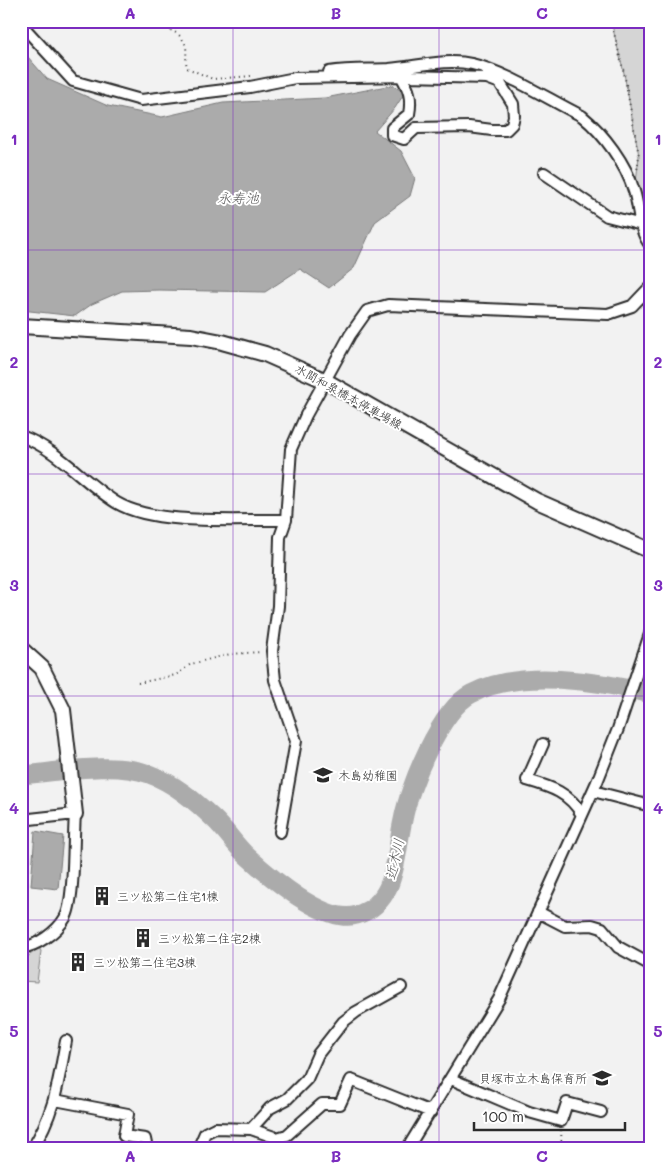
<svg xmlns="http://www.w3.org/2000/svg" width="672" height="1170" viewBox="0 0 672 1170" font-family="Mali,'Klee One',sans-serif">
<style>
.green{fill:#d5d5d5;stroke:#808080}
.water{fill:#ababab;stroke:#787878}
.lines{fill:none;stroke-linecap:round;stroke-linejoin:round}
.river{stroke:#ababab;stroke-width:19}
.street-casing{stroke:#2b2b2b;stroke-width:14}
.secondary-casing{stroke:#2b2b2b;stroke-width:18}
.path{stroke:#2b2b2b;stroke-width:2;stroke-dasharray:1 4;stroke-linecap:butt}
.street{stroke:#fff;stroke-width:10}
.secondary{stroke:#fff;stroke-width:14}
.grid{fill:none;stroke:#7b2cbf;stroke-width:1;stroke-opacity:0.55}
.labels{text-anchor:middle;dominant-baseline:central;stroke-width:4;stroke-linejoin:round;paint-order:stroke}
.street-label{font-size:12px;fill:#2b2b2b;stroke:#fff}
.poi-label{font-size:12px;fill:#2b2b2b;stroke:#fff;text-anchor:start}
.water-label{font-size:14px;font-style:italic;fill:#585858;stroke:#fff}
.neatline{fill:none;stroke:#7b2cbf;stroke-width:2}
.grid-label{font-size:16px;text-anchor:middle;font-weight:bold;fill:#7b2cbf}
</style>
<rect width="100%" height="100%" fill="#f2f2f2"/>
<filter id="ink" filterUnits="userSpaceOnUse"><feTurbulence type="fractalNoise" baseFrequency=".02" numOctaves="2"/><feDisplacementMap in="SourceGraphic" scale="10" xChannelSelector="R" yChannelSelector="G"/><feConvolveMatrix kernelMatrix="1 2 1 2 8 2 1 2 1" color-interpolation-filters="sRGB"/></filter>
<g filter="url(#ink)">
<!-- green -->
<path class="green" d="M611,21H651V245L635,191L639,156L624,73Z
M39,948L41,951L37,982L21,981L22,961Z"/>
<!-- water -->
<path class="water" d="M21,49L47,79L108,106L162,117L223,103L325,98L392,85L406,91L395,108L375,131L401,151L415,178L410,196L375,222L354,268L329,288L300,269L265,292L159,290L122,291L92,304L75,316L21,310Z
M35,831L63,836L58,889L31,886Z"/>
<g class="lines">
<!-- river -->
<path class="river" d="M21,775C58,772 115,761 149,774C174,783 195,801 214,819C226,830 235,845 247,856C270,877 325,925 357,915C398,903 395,854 403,820C409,787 440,710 471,694C519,668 600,681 651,694"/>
<!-- street casing -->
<g class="street-casing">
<path id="street" d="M21,24L73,81L141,100L250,87L295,78L408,76L487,78L500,83L513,104L514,116L512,124L506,130H492L469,127L416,128L404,139L392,135V128L409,114C412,98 409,89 401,76
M329,72C349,69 368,70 389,69C416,67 446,58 472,64C507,72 549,100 582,116C604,134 626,164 634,191C640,209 638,231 651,246
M544,173L607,216L642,225
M21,436C59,450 83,482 117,503C156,526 239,519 286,520
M543,744L527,780C551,787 570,793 582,815
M593,791L651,806
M21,820L75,814C73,836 75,902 65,918C57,932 37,946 21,948
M280,832L296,741L275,680L272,651L278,606L280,537L286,520L291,449L306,415L350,335L367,311L388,305L608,314L632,306L651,286
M538,912L565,926L592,925L602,928L618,947L651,965
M451,1079L529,1112L561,1121L567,1103L601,1112
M55,1100L128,1114L124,1136L145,1139L147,1149
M251,1129L270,1108L287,1099L307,1079L318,1054L343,1022L356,1012L401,987
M277,1138L278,1149
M32,1149C55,1112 58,1083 66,1041
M174,1149H181
M198,1149L205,1133L215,1128L251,1129L277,1138L287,1135L322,1104H340L351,1080L431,1112
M407,1149L499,999L597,782L618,729L651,631"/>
</g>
<!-- secondary casing -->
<g class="secondary-casing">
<path id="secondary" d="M21,326L191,336L222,342L265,354L326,381L537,501L651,551
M21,649L42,668L63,710L75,814"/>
</g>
<!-- path -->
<path class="path" d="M142,21C158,28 181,27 186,47C187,55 185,60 187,68L213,79L251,76
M611,21L624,73L639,156L637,171
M138,683L176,675L191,664L230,654L262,652
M561,1130L562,1149"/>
<!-- street -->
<use href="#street" class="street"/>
<!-- secondary -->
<use href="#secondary" class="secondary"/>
</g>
</g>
<!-- grid -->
<path class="grid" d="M233,21V1149M439,21V1149M21,250H651M21,474H651M21,696H651M21,920H651"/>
<!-- icons -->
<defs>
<g id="school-bare" transform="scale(1.5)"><path d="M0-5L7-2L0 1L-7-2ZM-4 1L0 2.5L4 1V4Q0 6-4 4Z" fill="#2b2b2b" stroke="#fff" stroke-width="2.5" paint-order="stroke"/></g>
<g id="building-bare" transform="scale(1.5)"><path d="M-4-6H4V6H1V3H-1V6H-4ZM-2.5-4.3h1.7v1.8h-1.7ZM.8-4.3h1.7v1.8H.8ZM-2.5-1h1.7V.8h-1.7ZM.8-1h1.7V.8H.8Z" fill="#2b2b2b" stroke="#fff" stroke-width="2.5" paint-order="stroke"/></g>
</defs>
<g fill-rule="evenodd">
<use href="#school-bare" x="323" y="775"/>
<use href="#building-bare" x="102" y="896"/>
<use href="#building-bare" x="143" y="938"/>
<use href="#building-bare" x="78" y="962"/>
<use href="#school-bare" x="602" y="1078"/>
</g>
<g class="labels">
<!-- street labels -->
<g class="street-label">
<text transform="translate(349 396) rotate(29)">水間和泉橋本停車場線</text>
</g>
<!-- poi labels -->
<g class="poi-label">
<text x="338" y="775">木島幼稚園</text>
<text x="117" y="896">三ツ松第二住宅1棟</text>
<text x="158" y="938">三ツ松第二住宅2棟</text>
<text x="93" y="962">三ツ松第二住宅3棟</text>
<text x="587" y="1078" text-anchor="end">貝塚市立木島保育所</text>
</g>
<!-- water labels -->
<g class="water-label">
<text x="238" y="197">永寿池</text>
<text transform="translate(394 859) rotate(-77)">近木川</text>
</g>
</g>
<!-- margin -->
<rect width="672" height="1170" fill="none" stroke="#fff" stroke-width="55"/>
<!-- scale -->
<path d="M474 1122v8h151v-8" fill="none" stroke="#2b2b2b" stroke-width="2.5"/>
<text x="482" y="1122" font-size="15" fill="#2b2b2b" stroke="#ffffff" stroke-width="4" paint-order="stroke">100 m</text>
<rect x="28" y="28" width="616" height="1114" class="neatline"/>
<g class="grid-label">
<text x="130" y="19">A</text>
<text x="336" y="19">B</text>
<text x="542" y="19">C</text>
<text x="14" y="145">1</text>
<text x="658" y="145">1</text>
<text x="14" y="368">2</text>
<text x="658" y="368">2</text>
<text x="14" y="591">3</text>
<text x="658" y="591">3</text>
<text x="14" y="814">4</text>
<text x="658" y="814">4</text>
<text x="14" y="1037">5</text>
<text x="658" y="1037">5</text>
<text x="130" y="1162">A</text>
<text x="336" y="1162">B</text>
<text x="542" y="1162">C</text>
</g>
</svg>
